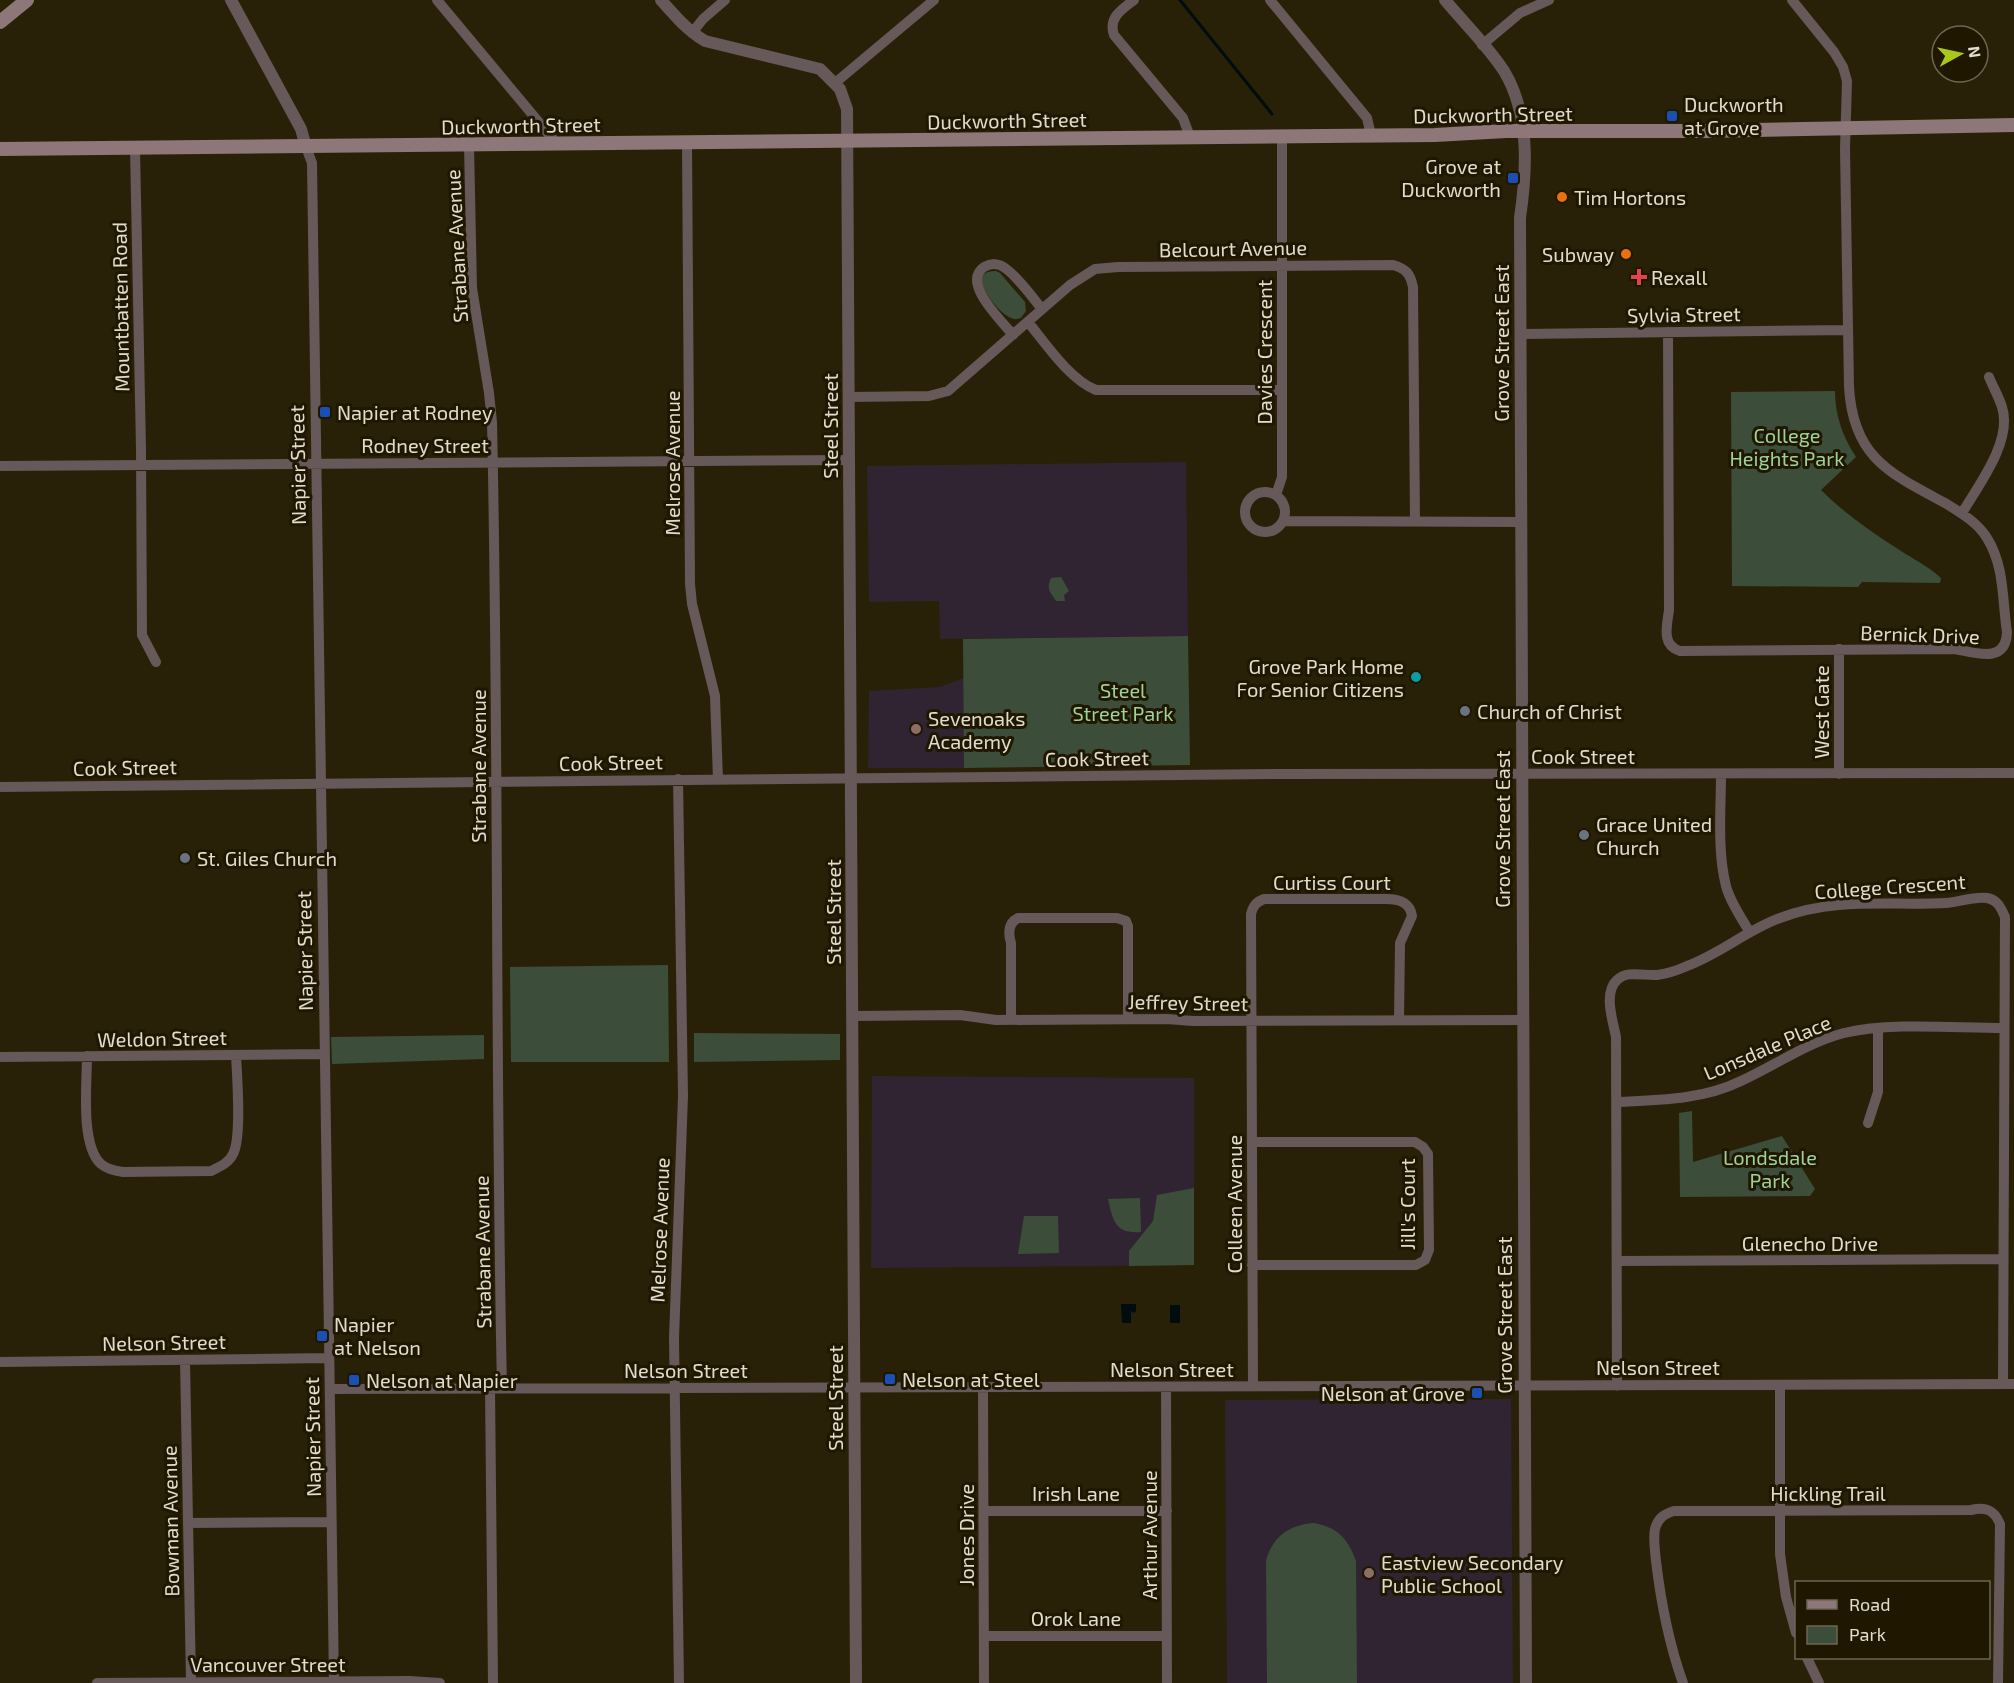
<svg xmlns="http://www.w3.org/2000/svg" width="2014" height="1683" viewBox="0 0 2014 1683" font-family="'Exo 2',sans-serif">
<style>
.education{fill:#302432}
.green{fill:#3c4d3a}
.water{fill:#000c0d}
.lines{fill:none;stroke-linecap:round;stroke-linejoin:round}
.stream{stroke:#000c0d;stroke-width:3}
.minor{stroke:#675859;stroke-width:10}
.tertiary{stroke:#675859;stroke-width:12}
.secondary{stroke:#8e7778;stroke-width:14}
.transit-dot{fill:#1a4fb4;stroke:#1f1700;stroke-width:2}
.food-dot{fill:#e8710a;stroke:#1f1700;stroke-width:2}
.health-dot{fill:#e0444e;stroke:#1f1700;stroke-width:2}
.culture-dot{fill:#0f9aa8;stroke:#1f1700;stroke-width:2}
.worship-dot{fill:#6b7280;stroke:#1f1700;stroke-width:2}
.education-dot{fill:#8d6e63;stroke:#1f1700;stroke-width:2}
.labels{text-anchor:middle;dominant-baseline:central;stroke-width:6;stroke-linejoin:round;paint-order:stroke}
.poi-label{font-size:20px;fill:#e1dccd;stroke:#1f1700;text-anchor:start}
.street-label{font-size:20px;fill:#e1dccd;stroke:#1f1700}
.park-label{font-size:20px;fill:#9fd29b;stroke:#1f1700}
</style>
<rect width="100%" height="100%" fill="#292107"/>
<!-- education -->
<path class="education" d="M1186,462L1188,636L940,639L939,601L869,602L867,466Z
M964,678V768H868L869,691L939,687Z
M872,1076L1194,1078V1265L871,1268Z
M1511,1399L1513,1683H1227L1225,1400Z"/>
<!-- green -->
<path class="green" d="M996,271L1000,273L1025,302L1026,311L1021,318C1017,319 1015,320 1011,318C999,314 962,270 996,271Z
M1835,391C1835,416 1843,437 1856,457L1821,490C1844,513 1871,532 1898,549C1913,559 1928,566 1941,578L1940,583L1862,582L1858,587L1732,586L1731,392Z
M1061,577L1069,591L1064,595L1065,601H1056C1050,592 1046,589 1051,578Z
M1188,636L1190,765L964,768L963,639Z
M668,965L669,1062H511L510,967Z
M694,1033L840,1034V1060L694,1062Z
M484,1035V1059L332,1064L331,1037Z
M1692,1111L1693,1162L1782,1136L1815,1189L1810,1196L1680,1197L1679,1113Z
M1194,1188V1265L1129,1266V1251L1153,1221L1157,1195Z
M1140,1198L1141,1232C1115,1234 1113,1221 1108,1199Z
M1024,1216H1058L1059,1253L1018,1254Z
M1313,1523C1337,1527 1348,1538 1356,1561L1357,1683H1267L1266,1561C1272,1537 1289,1525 1313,1523Z"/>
<!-- water -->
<path class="water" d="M1121,1304H1136V1311L1134,1313L1131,1311V1323H1122Z
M1170,1305H1180V1323H1170Z"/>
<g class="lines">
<!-- stream -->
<path class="stream" d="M1180,0L1272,114"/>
<!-- minor -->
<path class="minor" d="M437,0L557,144
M1134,0C1121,10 1108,18 1114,35L1183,118L1190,137
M1270,0L1367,118L1371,135
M692,33L703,19L725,0
M1482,45L1520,13L1549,0
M835,83L934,0
M687,143L690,584L692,604L715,696L718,779
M469,145L472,288L489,393L492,422C499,744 495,1066 502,1388
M306,147L312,163L334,1683
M135,148L141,449L142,635L156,662
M1028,322C1046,344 1070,380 1096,390H1282
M1668,332L1669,610C1667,626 1661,645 1680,651L1955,649C1976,653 2006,664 2007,632C2002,600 2005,567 1987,538C1977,522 1961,513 1945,503C1889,473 1853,457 1849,387L1845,149L1847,81L1843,67L1834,52L1792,0
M1520,334L1848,330
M1013,335C1002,321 961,283 984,267C991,263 999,263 1005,268C1018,277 1032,297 1042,309
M850,397L929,396L948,391L1070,285L1095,269L1118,267L1393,265C1406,269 1410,273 1413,287L1415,522
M0,466L850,460
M1245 512a20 20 0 1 1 40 0a20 20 0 1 1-40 0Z
M1276,495L1282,477V136
M1962,513C1978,486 2013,441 2002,407C1999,397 1993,387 1989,377
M1283,521L1521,522
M1839,649V774
M1721,774C1721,810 1717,850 1726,886C1730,902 1741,917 1749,931
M678,779L683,1096L674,1338L679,1683
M0,787L1278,774L2014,773
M853,1016L960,1015L996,1020L1167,1019L1193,1021L1523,1020
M1011,1020V943C1008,933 1008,923 1018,918H1117L1126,921L1128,926V1019
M87,1056C87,1083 80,1145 101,1164C107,1169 115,1171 123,1172L211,1171C219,1167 229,1163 233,1154C242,1138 237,1076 236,1055
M0,1057L324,1054
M1617,1102C1659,1100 1702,1100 1741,1081C1776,1065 1806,1043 1844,1033C1892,1022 1953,1028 2003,1028
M1868,1123L1878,1092V1028
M1252,1142H1415L1423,1147L1428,1154L1429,1250L1425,1260L1416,1265H1252
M1617,1261L2003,1259
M185,1360L191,1682
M0,1362L329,1358
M1780,1385V1554L1786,1597L1796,1633
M1253,1386L1251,914C1253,906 1256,902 1264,899H1386C1399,899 1410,902 1412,916L1400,943L1399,1020
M1617,1386L1616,1037C1613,1021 1603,993 1617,980C1627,970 1644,976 1657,975C1667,974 1678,970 1687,966C1720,954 1747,930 1780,918C1836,897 1888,906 1946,903C1960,902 1973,896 1987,898C1998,900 2001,908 2005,917L2003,1384
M1166,1387L1167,1683
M490,1388L493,1683
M983,1388L984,1683
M330,1389L2014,1384
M984,1511H1167
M188,1523L331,1522
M984,1636H1167
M1807,1658L1819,1683
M97,1683L409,1681L440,1683
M1683,1683C1669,1644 1661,1603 1656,1561C1655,1551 1653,1539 1655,1529C1658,1518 1664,1514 1674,1511L1971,1510C1985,1507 1994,1509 2000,1524L1998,1683"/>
<!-- tertiary -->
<path class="tertiary" d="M231,0L301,129L306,147
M661,0C675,16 687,30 705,41L820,69L840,89L847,109L856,1683
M1445,0C1464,23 1488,46 1504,71C1530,114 1527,170 1520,218L1526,1683"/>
<!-- secondary -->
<path class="secondary" d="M0,22L27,0
M0,149L1435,135L1506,131H1707L2014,125"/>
</g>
<!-- markers -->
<g class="transit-dot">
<rect x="1666" y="110" width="12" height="12" rx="3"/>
<rect x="1507" y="172" width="12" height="12" rx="3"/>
<rect x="319" y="406" width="12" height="12" rx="3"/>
<rect x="316" y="1330" width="12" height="12" rx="3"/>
<rect x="884" y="1373" width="12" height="12" rx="3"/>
<rect x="348" y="1374" width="12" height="12" rx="3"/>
<rect x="1471" y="1387" width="12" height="12" rx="3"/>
</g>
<g class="food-dot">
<circle cx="1562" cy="197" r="6"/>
<circle cx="1626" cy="254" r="6"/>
</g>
<path class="health-dot" d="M1636 268h6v6h6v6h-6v6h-6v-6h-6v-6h6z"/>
<circle class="culture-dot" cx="1416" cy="677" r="6"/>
<g class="worship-dot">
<circle cx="1465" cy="711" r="6"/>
<circle cx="1584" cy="835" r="6"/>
<circle cx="185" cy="858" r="6"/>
</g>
<g class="education-dot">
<circle cx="916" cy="729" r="6"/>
<circle cx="1369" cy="1573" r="6"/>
</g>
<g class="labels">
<!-- poi labels -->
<g class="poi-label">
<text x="1684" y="104">Duckworth<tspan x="1684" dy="23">at Grove</tspan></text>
<text x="1501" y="166" text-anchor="end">Grove at<tspan x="1501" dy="23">Duckworth</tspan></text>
<text x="1574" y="197">Tim Hortons</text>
<text x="1614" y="254" text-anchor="end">Subway</text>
<text x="1651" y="277">Rexall</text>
<text x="337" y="412">Napier at Rodney</text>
<text x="1404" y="666" text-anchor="end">Grove Park Home<tspan x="1404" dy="23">For Senior Citizens</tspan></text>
<text x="1477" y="711">Church of Christ</text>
<text x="928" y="718">Sevenoaks<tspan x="928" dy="23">Academy</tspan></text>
<text x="1596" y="824">Grace United<tspan x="1596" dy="23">Church</tspan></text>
<text x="197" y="858">St. Giles Church</text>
<text x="334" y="1324">Napier<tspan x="334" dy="23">at Nelson</tspan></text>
<text x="902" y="1379">Nelson at Steel</text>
<text x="366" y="1380">Nelson at Napier</text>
<text x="1465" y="1393" text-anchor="end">Nelson at Grove</text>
<text x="1381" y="1562">Eastview Secondary<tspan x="1381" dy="23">Public School</tspan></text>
</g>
<!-- street labels -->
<g class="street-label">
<text transform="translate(1493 114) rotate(-1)">Duckworth Street</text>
<text transform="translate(1007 120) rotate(-1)">Duckworth Street</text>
<text transform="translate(521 125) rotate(-1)">Duckworth Street</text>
<text transform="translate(456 246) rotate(-93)">Strabane Avenue</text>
<text transform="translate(1233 248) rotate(-1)">Belcourt Avenue</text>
<text transform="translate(120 307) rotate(-91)">Mountbatten Road</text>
<text transform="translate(1684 314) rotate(-1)">Sylvia Street</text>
<text transform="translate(1501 343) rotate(-90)">Grove Street East</text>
<text transform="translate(1264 352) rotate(-90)">Davies Crescent</text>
<text transform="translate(830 426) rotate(-90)">Steel Street</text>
<text x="425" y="445">Rodney Street</text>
<text transform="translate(672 463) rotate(-90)">Melrose Avenue</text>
<text transform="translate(297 465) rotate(-91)">Napier Street</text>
<text transform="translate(1920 634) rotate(2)">Bernick Drive</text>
<text transform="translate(1821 712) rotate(-90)">West Gate</text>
<text x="1583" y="756">Cook Street</text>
<text transform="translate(1097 758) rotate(-1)">Cook Street</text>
<text transform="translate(611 762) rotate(-1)">Cook Street</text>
<text transform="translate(478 766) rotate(-90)">Strabane Avenue</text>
<text transform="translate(125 767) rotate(-1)">Cook Street</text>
<text transform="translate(1502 829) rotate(-90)">Grove Street East</text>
<text x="1332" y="882">Curtiss Court</text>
<text transform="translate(1890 886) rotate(-4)">College Crescent</text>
<text transform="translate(833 912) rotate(-90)">Steel Street</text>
<text transform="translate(304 951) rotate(-91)">Napier Street</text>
<text transform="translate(1188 1002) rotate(1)">Jeffrey Street</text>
<text transform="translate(162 1038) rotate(-1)">Weldon Street</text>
<text transform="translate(1767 1047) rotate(-23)">Lonsdale Place</text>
<text transform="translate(1234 1204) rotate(-90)">Colleen Avenue</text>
<text transform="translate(1407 1204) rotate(-90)">Jill's Court</text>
<text transform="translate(659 1230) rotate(-88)">Melrose Avenue</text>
<text x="1810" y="1243">Glenecho Drive</text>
<text transform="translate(482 1252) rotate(-91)">Strabane Avenue</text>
<text transform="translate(1504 1315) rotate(-90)">Grove Street East</text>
<text transform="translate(164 1342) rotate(-1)">Nelson Street</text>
<text x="1658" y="1367">Nelson Street</text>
<text x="1172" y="1369">Nelson Street</text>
<text x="686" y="1370">Nelson Street</text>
<text transform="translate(835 1398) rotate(-90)">Steel Street</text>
<text transform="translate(312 1437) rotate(-91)">Napier Street</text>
<text x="1076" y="1493">Irish Lane</text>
<text x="1828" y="1493">Hickling Trail</text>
<text transform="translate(170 1521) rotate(-91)">Bowman Avenue</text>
<text transform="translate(966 1535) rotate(-90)">Jones Drive</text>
<text transform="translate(1149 1535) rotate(-90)">Arthur Avenue</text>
<text x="1076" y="1618">Orok Lane</text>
<text x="268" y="1664">Vancouver Street</text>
</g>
<!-- park labels -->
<g class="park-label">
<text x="1787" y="435">College<tspan x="1787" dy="23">Heights Park</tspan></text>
<text x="1123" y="690">Steel<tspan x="1123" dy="23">Street Park</tspan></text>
<text x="1770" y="1157">Londsdale<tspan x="1770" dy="23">Park</tspan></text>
</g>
</g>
<!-- legend -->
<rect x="1795" y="1581" width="195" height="78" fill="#1f1700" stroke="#6d6652" stroke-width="1.5"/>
<rect x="1807" y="1600" width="30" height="9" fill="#8e7778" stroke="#6d6652" stroke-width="1.5"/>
<text x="1849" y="1611" font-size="18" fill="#e1dccd">Road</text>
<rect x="1807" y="1626" width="30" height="18" fill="#3c4d3a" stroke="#6d6652" stroke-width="1.5"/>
<text x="1849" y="1641" font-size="18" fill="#e1dccd">Park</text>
<!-- north arrow -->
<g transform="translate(1960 54) rotate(82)"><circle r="28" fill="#1f1700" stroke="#6d6652" stroke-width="1.5"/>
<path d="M0-4.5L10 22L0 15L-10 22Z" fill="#aac719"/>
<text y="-9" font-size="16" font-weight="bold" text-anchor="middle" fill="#e1dccd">N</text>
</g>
</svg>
